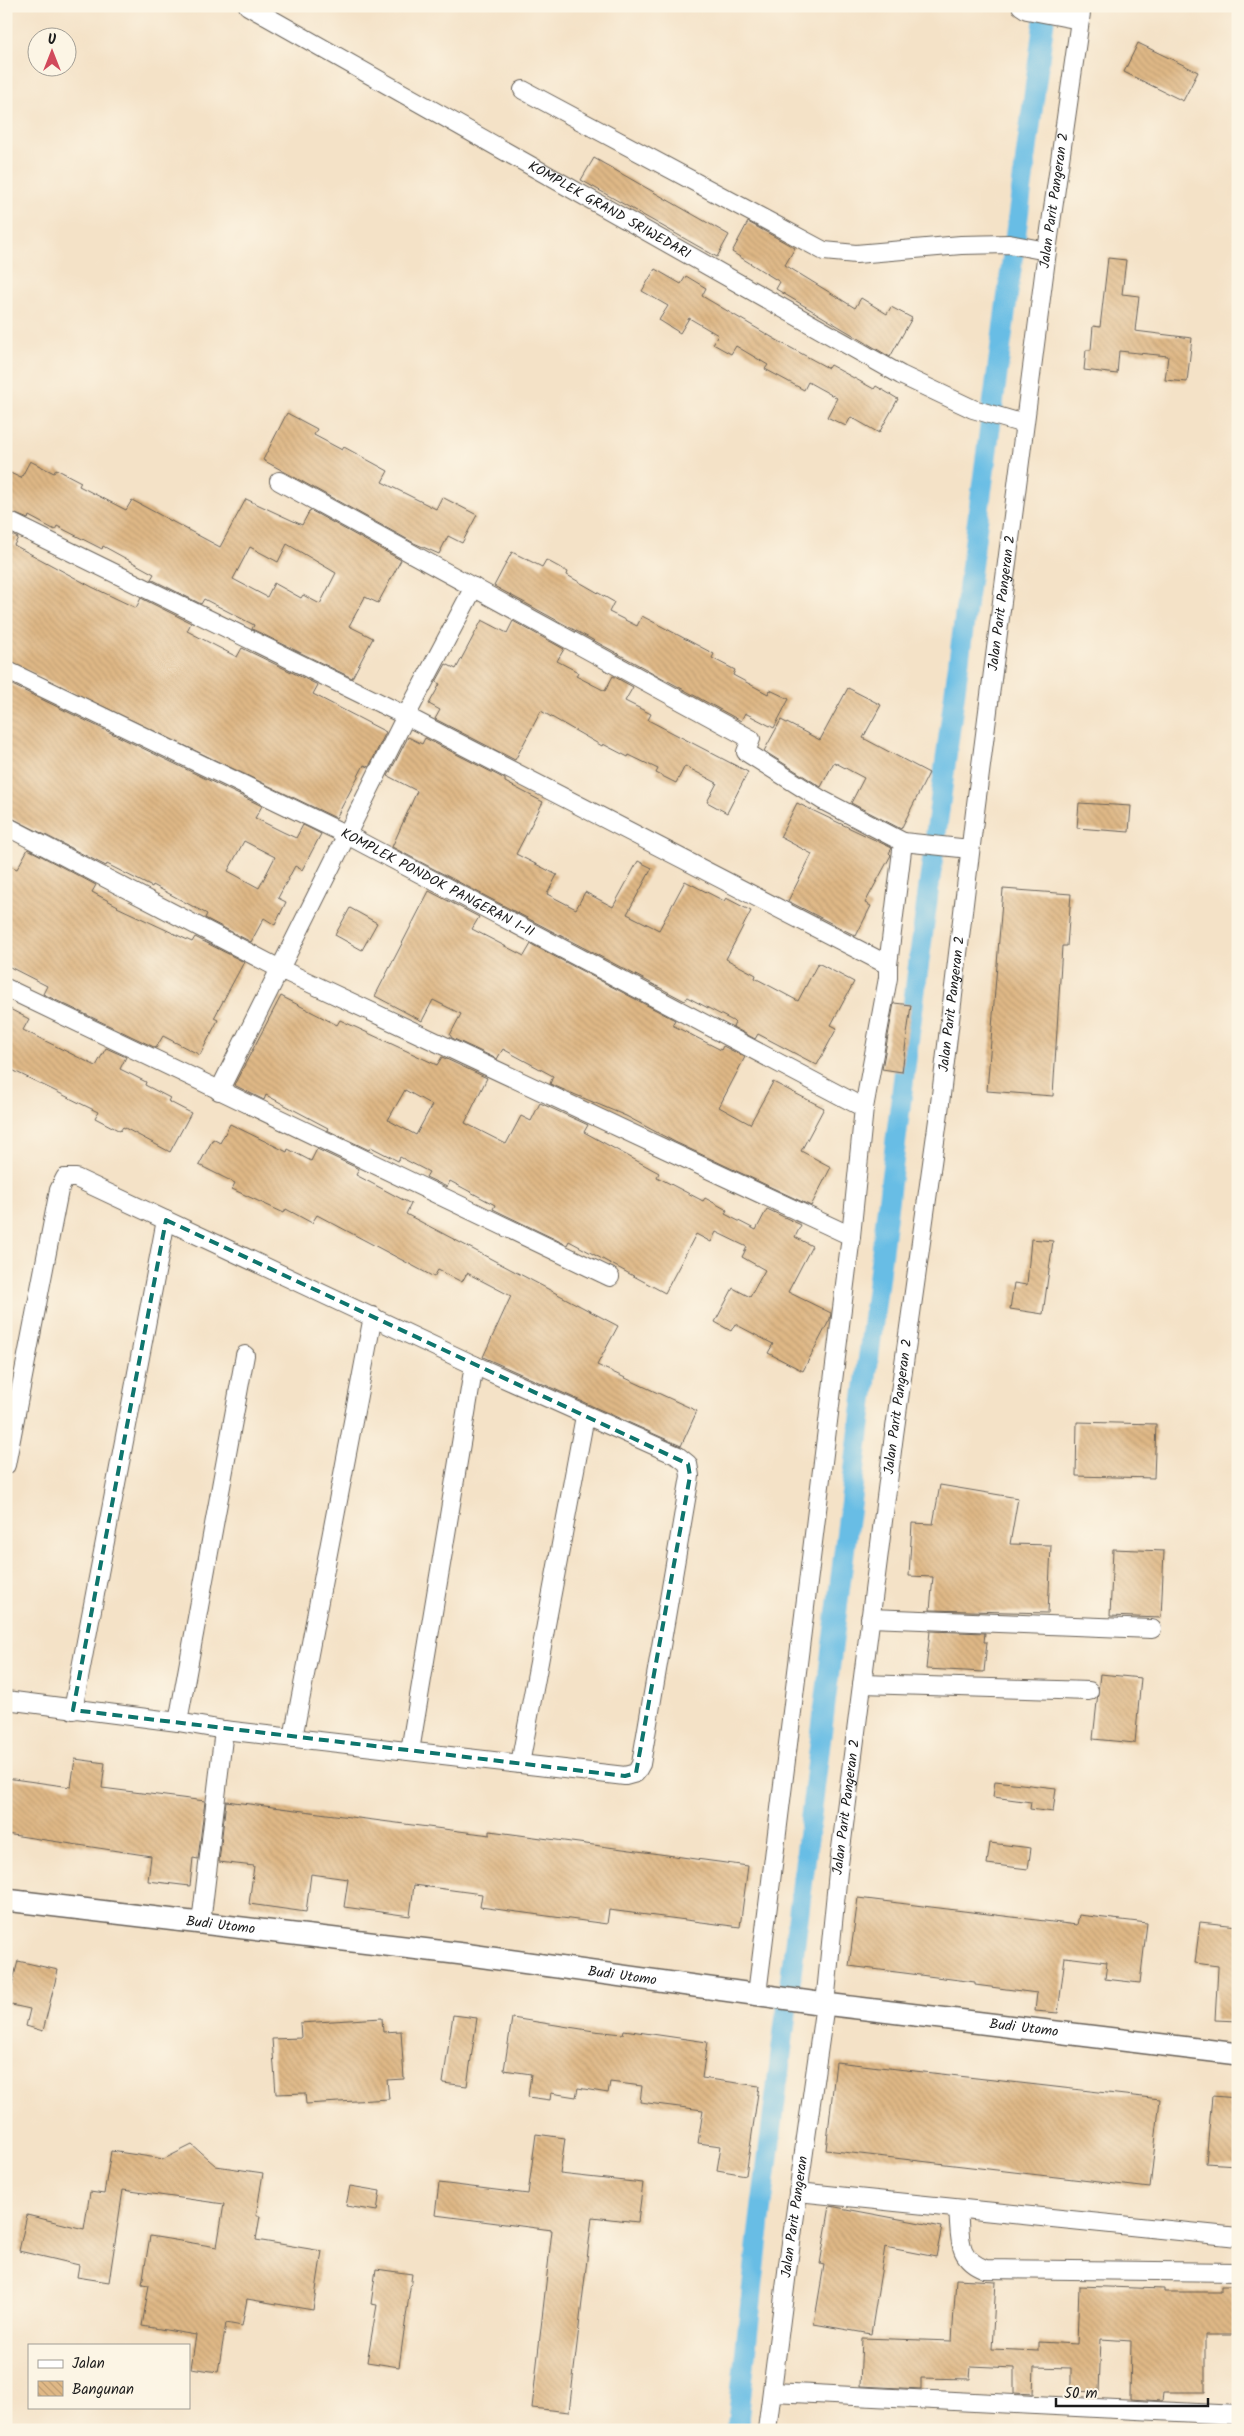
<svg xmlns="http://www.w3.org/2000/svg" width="1244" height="2436" viewBox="0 0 1244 2436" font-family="Kalam,sans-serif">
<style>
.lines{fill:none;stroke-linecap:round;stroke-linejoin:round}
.canal{stroke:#68bde5;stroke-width:21}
.building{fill:url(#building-back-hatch);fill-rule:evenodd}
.minor-casing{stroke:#686158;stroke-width:20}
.tertiary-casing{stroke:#686158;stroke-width:24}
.minor{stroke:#fff;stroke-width:18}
.tertiary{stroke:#fff;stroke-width:21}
.marked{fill:none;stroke:#0f766e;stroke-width:4;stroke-dasharray:10 6;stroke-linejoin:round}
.labels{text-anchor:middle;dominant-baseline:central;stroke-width:4.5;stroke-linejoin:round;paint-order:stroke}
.street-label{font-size:14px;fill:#1c1c1c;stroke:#fcf5e5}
</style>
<defs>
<pattern id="building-back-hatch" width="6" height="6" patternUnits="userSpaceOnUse" patternTransform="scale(1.25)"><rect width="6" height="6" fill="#dfb886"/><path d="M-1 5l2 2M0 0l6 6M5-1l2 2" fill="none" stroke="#bf9e73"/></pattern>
</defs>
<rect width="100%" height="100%" fill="#fcf5e5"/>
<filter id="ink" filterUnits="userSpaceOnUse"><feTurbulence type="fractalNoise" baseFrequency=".02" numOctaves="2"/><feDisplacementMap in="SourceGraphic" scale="10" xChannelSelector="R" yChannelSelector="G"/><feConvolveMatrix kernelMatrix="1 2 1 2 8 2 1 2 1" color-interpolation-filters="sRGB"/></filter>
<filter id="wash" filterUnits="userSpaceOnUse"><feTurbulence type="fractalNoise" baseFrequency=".0096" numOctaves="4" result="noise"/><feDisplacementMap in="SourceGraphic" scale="20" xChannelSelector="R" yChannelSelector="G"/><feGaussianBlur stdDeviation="1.12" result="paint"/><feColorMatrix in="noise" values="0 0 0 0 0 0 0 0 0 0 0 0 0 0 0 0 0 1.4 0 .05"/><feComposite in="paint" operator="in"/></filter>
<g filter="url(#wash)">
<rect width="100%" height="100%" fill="#f4e2c7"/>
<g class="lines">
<!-- canal -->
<path class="canal" d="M737,2430L758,2237L908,1044L1046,6"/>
</g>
<g id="blocks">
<!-- building -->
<path class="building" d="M1138,43L1198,72L1183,101L1124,72Z
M594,158L729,235L717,257L581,180Z
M748,222L795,248L785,265L855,308L861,298L887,314L891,307L912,318L890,357L776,289L780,282L732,252Z
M1108,258L1126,260L1122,294L1139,296L1135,331L1192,338L1187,382L1165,380L1168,356L1119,351L1117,374L1084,370L1086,350H1091L1093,326L1100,327Z
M655,269L681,284L686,276L706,288L702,296L780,342L828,368L830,365L874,389L876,386L898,399L879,433L851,417L846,426L827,417L837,398L808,382L804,390L765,369L768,365L736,346L731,354L713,344L718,335L689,318L680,333L659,320L668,306L642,291Z
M287,413L317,429L314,435L342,450L344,447L388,471L382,482L436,509L442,497L477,515L462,543L448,536L439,554L414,543L263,460Z
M30,461L54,473L56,469L81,482L79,486L126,510L132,500L220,547L246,499L302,525L310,510L401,560L378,603L365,597L349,626L373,638L352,678L252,629L254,625L204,599L201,604L151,579L154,574L103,546L102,549L57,526L55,530L29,516L28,519L6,510V471L21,478ZM287,544L336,573L320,604L303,595L301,598L274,583L267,597L233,579L250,547L278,562Z
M6,532L18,538L14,545L92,587L136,608L141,598L191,623L187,631L237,657L242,648L318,685L313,694L386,732L369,767L364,765L336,818L6,660Z
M512,552L542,567L546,560L568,572L567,575L614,602L609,612L637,626L642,616L714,654L712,658L735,670L733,675L768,694L770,690L789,699L774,728L745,713L741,721L494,586Z
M482,620L507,633L513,621L564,649L557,661L578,672L576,676L605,691L613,676L633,687L625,701L651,714L648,720L748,772L727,813L707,802L717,783L685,766L676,783L656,773L658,769L629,755L628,757L603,744L602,746L541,711L515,760L435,719L440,710L429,704L440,684L436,682L446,664L456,669Z
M6,682L262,806L255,818L283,832L296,838L303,825L321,834L302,870L295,866L278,898L286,902L275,925L264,918L251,942L205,918L207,914L153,885L152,887L107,864L106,866L6,815ZM244,841L275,857L259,888L228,871Z
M848,688L881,705L863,738L929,773L901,829L851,803L864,778L834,762L821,787L764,751L781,720L820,740Z
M408,737L422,744L425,738L505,779V782L543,802L516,854L557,875L547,894L576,909L585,892L613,907L638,861L652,868L627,914L659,930L685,881L724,901L726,898L751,911L726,959L756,975L755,978L798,1001L818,963L854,982L831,1025L837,1028L817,1065L758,1034L755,1039L733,1027L735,1023L733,1021L687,997L685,1001L392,847L417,791L388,776Z
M797,803L892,848L889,853L891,855L865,903L871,906L856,936L788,901L812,854L780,837Z
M1079,803L1131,806L1129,832L1077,828Z
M28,849L96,885L92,892L118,906L117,907L192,942L195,937L244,962L214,1018L218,1020L200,1055L163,1036L156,1048L43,994L47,986L6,965V864L17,869Z
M1003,889L1071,894L1067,946H1062L1053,1096L987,1091Z
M429,891L479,917L472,929L524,956L531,944L675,1020L672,1025L721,1050L723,1046L745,1057L719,1107L750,1124L773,1082L824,1108L801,1151L831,1167L811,1206L675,1142L626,1116L550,1084L553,1076L503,1049L497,1059L452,1038L450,1035L461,1014L433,1000L422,1021L375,996Z
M350,908L377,923L362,950L335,935Z
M281,996L337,1025L340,1020L437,1065L442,1057L487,1078L465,1123L506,1144L521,1116L531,1121L540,1103L588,1125L584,1132L659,1173L657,1177L703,1201L705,1198L727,1210L725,1214L756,1230L767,1209L801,1225L795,1237L812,1246L788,1292L831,1313L830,1319L803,1371L768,1353L773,1344L735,1324L731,1331L715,1322L733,1288L750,1297L765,1270L742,1257L747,1247L716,1232L711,1242L696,1234L665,1293L569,1241L567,1245L503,1214L493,1209L495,1205L450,1181L447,1187L426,1177L429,1172L400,1157L398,1161L371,1147L369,1150L327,1130L328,1128L266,1095L264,1100L234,1085ZM405,1090L432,1105L416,1135L388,1120Z
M894,1003L911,1005L902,1072L882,1069Z
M6,1007L29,1019L23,1030L96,1066L106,1048L126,1057L120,1069L146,1082L145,1085L170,1098L168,1101L191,1113L170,1152L123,1127L120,1131L95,1118L98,1112L6,1067Z
M230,1124L287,1152L288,1149L311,1161L317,1149L359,1169L356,1175L411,1204L406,1214L618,1326L597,1365L697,1411L681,1446L483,1357L511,1296L467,1273L462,1282L438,1270L434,1277L317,1215L312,1223L286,1209L284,1213L232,1189L235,1183L199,1165L213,1139L220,1143Z
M1031,1239L1053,1241L1043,1314L1010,1309L1014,1283L1027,1285Z
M1077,1422L1156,1424L1154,1478L1076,1476Z
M940,1485L1018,1498L1010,1544L1051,1545L1048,1613L930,1610L933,1577L909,1576L912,1523L933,1524Z
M1113,1549L1164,1551L1161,1618L1110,1616Z
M930,1631L985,1633L984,1642H987L984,1672L926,1669Z
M1100,1674L1141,1678L1135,1743L1093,1739Z
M75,1759L105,1763L102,1788L205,1801L198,1859L193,1858L190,1886L148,1881L151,1856L6,1834V1778L71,1787Z
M995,1781L1056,1788L1053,1812L1030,1809L1031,1802L993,1797Z
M226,1801L490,1835V1831L748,1866L740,1927L609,1910L607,1924L480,1907L482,1894L414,1885L410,1916L344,1907L348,1879L311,1874L306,1912L249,1904L254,1866L219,1862Z
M990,1843L1031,1848L1028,1869L987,1864Z
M858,1898L1077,1925L1079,1915L1147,1923L1140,1983L1105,1979L1107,1962L1065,1957L1058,2013L1035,2011L1037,1993L975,1985V1982L849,1966Z
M1200,1922L1238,1926V2021L1215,2020L1218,1968V1966L1195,1963Z
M18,1961L58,1970L43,2031L26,2026L30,2009L7,2004Z
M453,2015L477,2018L467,2086L443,2083Z
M382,2018L383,2032L401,2031L404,2079L387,2080L389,2099L306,2104L305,2093L276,2094L272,2039L301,2038L300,2023Z
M512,2018L594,2031L623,2034L624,2030L707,2042L702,2078L759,2086L746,2175L717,2170L721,2146L698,2143L703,2110L640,2102L642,2086L610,2082L608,2093L578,2088L576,2097L551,2093L550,2100L528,2097L531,2074L504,2070Z
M836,2062L1160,2099L1150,2188L826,2150Z
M1212,2096L1238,2098L1236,2165L1206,2163Z
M536,2134L565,2138L560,2174L643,2183L638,2222L592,2217L569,2412L532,2408L552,2230L435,2215L439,2183L528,2194Z
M192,2145L216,2166L263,2173L256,2216H260L256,2240L322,2251L313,2310L247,2299L242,2326L226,2323L218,2372L191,2368L196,2335L142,2326L149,2285L142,2284L150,2236L217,2247L224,2204L123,2190L109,2282L77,2277L79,2265L19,2251L27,2215L84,2229L90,2192L104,2194L111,2151L164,2159Z
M350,2186L380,2191L377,2211L346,2206Z
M830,2206L942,2227L936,2257L885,2247L871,2334L814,2324L824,2265L820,2264Z
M376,2269L412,2274L399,2367L367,2362L377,2305L371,2304Z
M956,2279L996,2281L992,2349L1039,2351V2342L1077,2344L1079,2286L1164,2289V2292H1221V2286H1238V2335H1205V2392H1163L1162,2401L1130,2399L1131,2341L1101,2339L1099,2392L1071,2391V2368L1034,2367L1033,2394L1014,2393V2368L971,2366L970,2379L921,2378V2389L860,2386L862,2338L952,2341Z"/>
</g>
</g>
<g filter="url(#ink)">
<use href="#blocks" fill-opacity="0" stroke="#686158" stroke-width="1"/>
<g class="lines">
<!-- minor casing -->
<g class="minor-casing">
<g id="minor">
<path id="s1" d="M248,6L901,375L973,409L1024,424"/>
<path d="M1021,6L1027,10L1080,20"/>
<path d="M523,90L824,251L856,254L961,245L1009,244L1047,251"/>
<path d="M279,481L751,739L746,752L822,800L903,842L888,965"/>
<path d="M6,520L406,716L888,965V978L864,1108L851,1236L757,1994"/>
<path id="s2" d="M6,670L347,835L864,1108"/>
<path d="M6,826L280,969L851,1236"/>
<path d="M903,842L970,849"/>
<path d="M6,988L610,1277"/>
<path d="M219,1091L406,716L474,587"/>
<path d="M6,1465L59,1190L65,1178H76L474,1365L678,1456L688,1464L690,1476L641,1764L636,1773L625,1776L224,1730"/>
<path d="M870,1618L1152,1629"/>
<path d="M862,1684L1089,1691"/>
<path d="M6,1700L178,1722L224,1730L201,1923"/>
<path d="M73,1710L166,1220"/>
<path d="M178,1722L245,1355"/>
<path d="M293,1738L373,1316"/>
<path d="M410,1751L474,1365"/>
<path d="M520,1764L585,1416"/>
<path d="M798,2192L1238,2237"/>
<path d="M958,2209C961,2236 955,2258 985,2269L1238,2272"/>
<path d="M773,2392L1238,2415"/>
<path id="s3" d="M767,2430L788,2264L825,2004L838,1872L894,1435L938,1120L975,812L1047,251L1082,6"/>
</g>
</g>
<!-- tertiary casing -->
<g class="tertiary-casing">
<g id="tertiary">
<path id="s4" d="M6,1900L463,1954L825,2004L1238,2054"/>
</g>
</g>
<!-- minor -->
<use href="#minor" class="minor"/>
<!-- tertiary -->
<use href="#tertiary" class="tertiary"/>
</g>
</g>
<!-- marked area -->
<path class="marked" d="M166,1220L688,1464L690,1476L636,1773L625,1776L73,1710Z"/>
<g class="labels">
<!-- street labels -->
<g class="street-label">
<text stroke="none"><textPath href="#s3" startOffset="2248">Jalan Parit Pangeran 2</textPath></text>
<text stroke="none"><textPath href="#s1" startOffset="415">KOMPLEK GRAND SRIWEDARI</textPath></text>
<text stroke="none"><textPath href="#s3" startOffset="1842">Jalan Parit Pangeran 2</textPath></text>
<text stroke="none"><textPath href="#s2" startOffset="481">KOMPLEK PONDOK PANGERAN I-II</textPath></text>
<text stroke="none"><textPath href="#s3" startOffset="1438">Jalan Parit Pangeran 2</textPath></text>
<text stroke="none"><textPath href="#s3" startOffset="1032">Jalan Parit Pangeran 2</textPath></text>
<text stroke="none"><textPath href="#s3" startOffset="628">Jalan Parit Pangeran 2</textPath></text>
<text stroke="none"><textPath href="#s4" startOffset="216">Budi Utomo</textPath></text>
<text stroke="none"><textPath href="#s4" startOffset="621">Budi Utomo</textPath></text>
<text stroke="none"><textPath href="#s4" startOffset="1026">Budi Utomo</textPath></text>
<text stroke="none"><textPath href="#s3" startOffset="215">Jalan Parit Pangeran</textPath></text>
</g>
</g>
<!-- margin -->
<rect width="1244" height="2436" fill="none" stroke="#fcf5e5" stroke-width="25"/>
<!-- legend -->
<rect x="28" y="2344" width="162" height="65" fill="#fcf5e5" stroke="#a29e95"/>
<rect x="38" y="2360" width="25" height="8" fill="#ffffff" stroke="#a29e95"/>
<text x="72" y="2368" font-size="15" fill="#1c1c1c">Jalan</text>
<rect x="38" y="2381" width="25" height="15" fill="url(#building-back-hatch)" stroke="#a29e95"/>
<text x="72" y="2394" font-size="15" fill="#1c1c1c">Bangunan</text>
<!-- north arrow -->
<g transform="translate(52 52)"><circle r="24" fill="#fcf5e5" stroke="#a29e95"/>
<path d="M0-4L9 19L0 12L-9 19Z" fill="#d1495b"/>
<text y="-8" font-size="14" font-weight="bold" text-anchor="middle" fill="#1c1c1c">U</text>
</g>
<!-- scale -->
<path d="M1056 2398v8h152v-8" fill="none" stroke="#1c1c1c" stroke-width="2.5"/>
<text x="1064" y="2398" font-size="15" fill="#1c1c1c" stroke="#fcf5e5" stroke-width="4" paint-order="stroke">50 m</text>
</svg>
